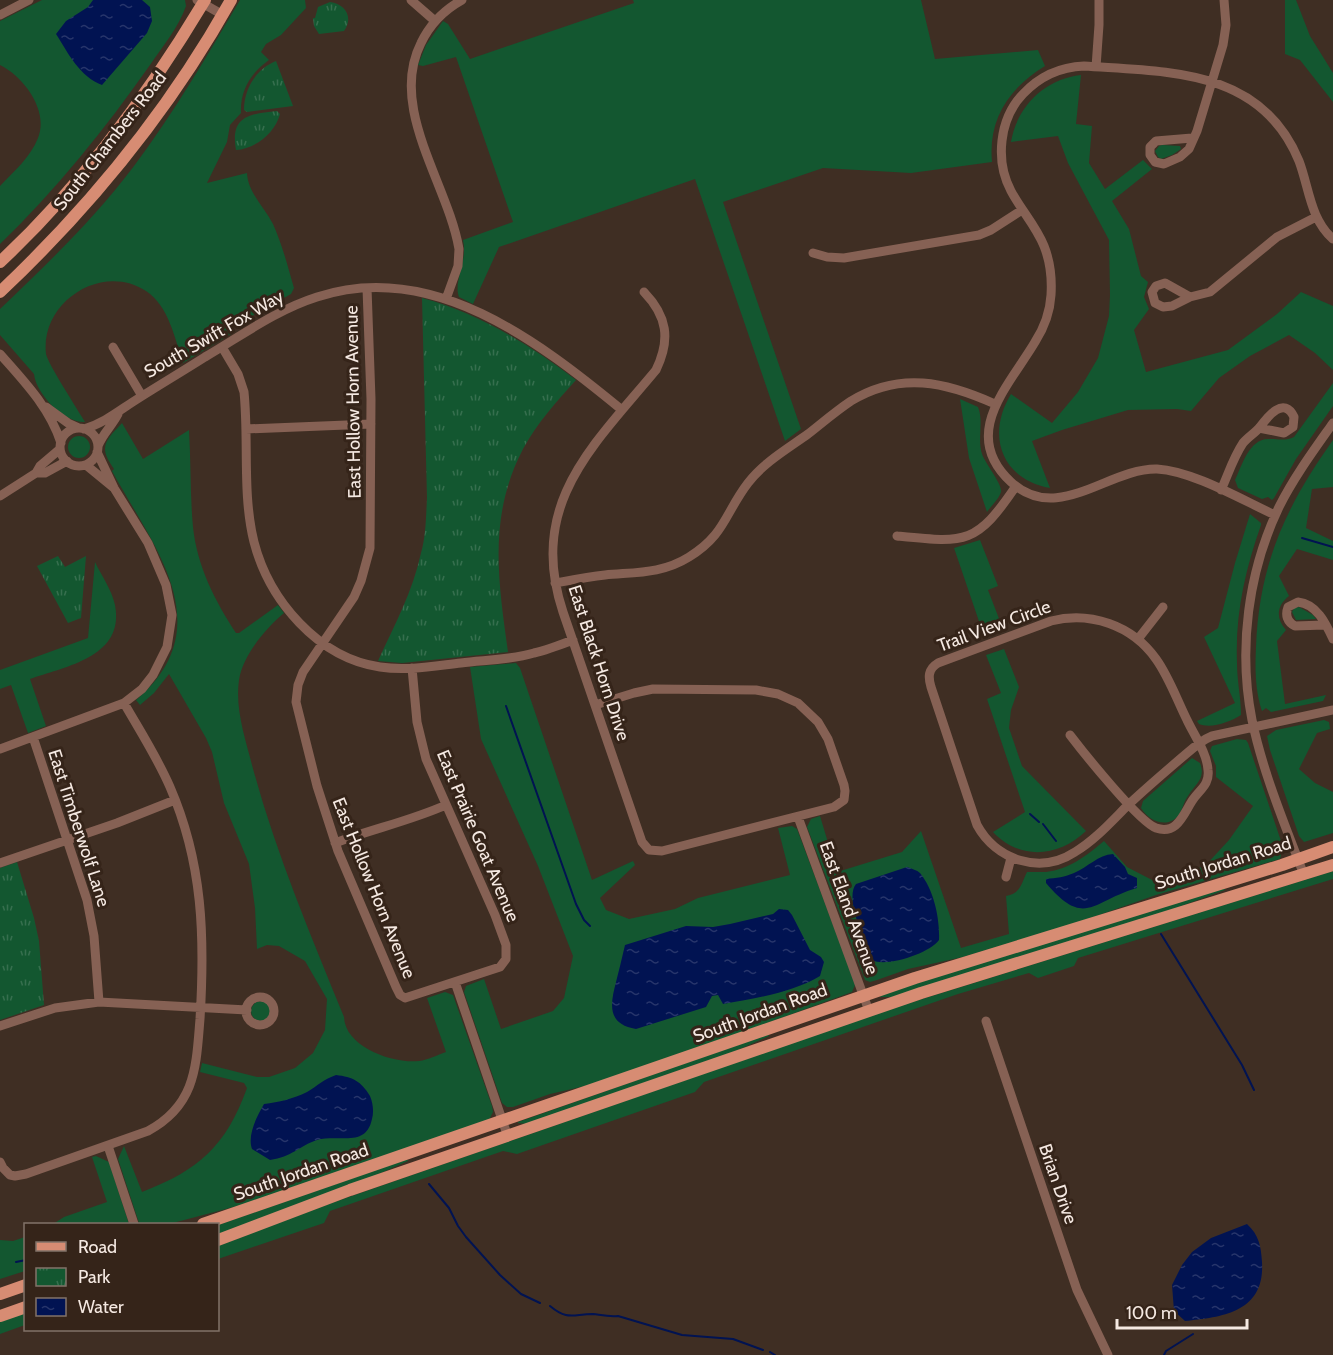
<svg xmlns="http://www.w3.org/2000/svg" width="1333" height="1355" viewBox="0 0 1333 1355" font-family="Cabin,sans-serif">
<style>
.grass{fill:#135730}
.park{fill:url(#park-tufts)}
.water{fill:url(#water-ripples)}
.lines{fill:none;stroke-linecap:round;stroke-linejoin:round}
.stream{stroke:#011352;stroke-width:2}
.minor{stroke:#866154;stroke-width:9}
.major{stroke:#d78c73;stroke-width:12}
.labels{text-anchor:middle;dominant-baseline:central;stroke-width:6;stroke-linejoin:round;paint-order:stroke}
.street-label{font-size:18px;fill:#f5e9e2;stroke:#352419}
</style>
<defs>
<pattern id="park-tufts" width="24" height="20" patternUnits="userSpaceOnUse" patternTransform="scale(1.5)"><rect width="24" height="20" fill="#135730"/><path d="M3 7l-1-3M5 7V3M7 7l1-3M15 17l-1-3M17 17v-4M19 17l1-3" fill="none" stroke="#366f4e"/></pattern>
<pattern id="water-ripples" width="26" height="14" patternUnits="userSpaceOnUse" patternTransform="scale(1.5)"><rect width="26" height="14" fill="#011352"/><path d="M2 4q2-2 4 0t4 0M15 11q2-2 4 0t4 0" fill="none" stroke="#27356b"/></pattern>
</defs>
<rect width="100%" height="100%" fill="#3f2e23"/>
<!-- grass -->
<path class="grass" d="M42,0H185L186,6C179,27 162,47 150,65C105,129 56,190 0,244V186C14,171 30,158 38,138C49,111 24,77 0,65V21Z
M240,0H305L306,8L281,35L266,44L261,52L269,60C251,73 240,90 241,113L230,125L227,142L207,183L247,173C248,193 264,206 273,224C282,244 288,267 294,288L291,294L229,329L231,334L183,363C175,339 169,306 146,291C102,262 40,302 46,354C48,364 78,410 85,422C64,423 36,394 34,374L0,335V309C47,264 95,218 134,166C173,114 207,56 240,0Z
M633,0H921L935,59L1038,50L1045,66C1009,88 988,119 992,162L911,173L823,168L723,202L801,429L785,441L695,179L499,247L473,304L459,297C453,282 468,261 463,240L513,222L456,57L423,66L418,65L426,45L443,21L448,24L470,59L634,3Z
M1285,0H1296L1310,36L1333,73V102L1300,60L1285,54Z
M1081,75L1076,124L1092,126L1089,163L1105,189L1143,160L1152,169L1112,201L1129,229L1141,276L1148,282L1144,297L1149,309L1134,330L1146,372L1228,350L1277,314L1301,292L1333,306V370L1315,353L1289,335L1250,356L1219,378L1191,411L1177,409L1128,410L1062,430L1032,441L1050,488C1001,479 986,435 1011,394L1052,423L1078,392L1098,358L1109,316L1110,295L1109,240L1068,163L1058,136L1011,142C1017,106 1045,79 1081,75Z
M1162,145L1180,146L1181,149L1172,155L1161,159L1158,157L1155,151L1159,146Z
M1333,383V406L1296,459L1274,498L1272,500L1268,497L1262,499L1238,488L1235,480C1242,465 1250,437 1270,439C1279,439 1286,441 1294,437Z
M960,399L978,407C984,421 977,438 982,454C985,463 1003,485 1001,492C999,499 991,506 987,512L969,458Z
M122,423L143,459L189,430C191,462 190,495 193,527C197,566 215,601 236,633H239L278,605L284,613C266,628 243,655 239,680C235,709 245,737 252,765C275,851 310,934 344,1017C345,1047 393,1064 419,1061C428,1060 437,1055 446,1052L427,998L445,992L453,995L492,1106L493,1112L489,1120L245,1204L169,1224H140L139,1223L118,1159L124,1146L142,1192C199,1170 226,1146 247,1088L244,1083L200,1072L202,1063L257,1077H269L295,1068L313,1053L325,1030L327,999L305,961L279,946L267,945L257,949L255,908L249,864L224,803L212,752L206,738L169,674L154,693L140,705L136,700C223,626 152,545 112,471L114,469C98,447 105,441 122,423Z
M68 447a11 11 0 1 1 22 0a11 11 0 1 1-22 0Z
M1333,440V487L1312,489L1306,528L1333,541V560L1297,549L1279,576L1289,596C1276,606 1276,619 1286,630L1277,641L1285,704L1326,695L1323,701L1271,712L1266,708L1262,711C1255,691 1255,667 1256,647C1259,564 1286,506 1333,440Z
M1250,514L1261,523V525C1245,570 1235,615 1237,663C1237,681 1241,698 1241,715C1230,722 1211,729 1199,724L1197,721L1235,703L1204,637L1218,628L1235,563Z
M980,540L998,586L988,590L1003,629L984,636L954,548Z
M95,562C101,575 112,590 115,605C125,657 66,666 30,679L46,726L28,733L11,685L0,689V670L88,638Z
M1299,607L1313,615L1316,619L1296,620L1292,612L1294,608Z
M1004,649L1019,687L1011,710L1009,728L1022,766L1086,831C1059,857 1020,861 993,832L1025,812L987,699L1001,693L986,655Z
M516,663L520,668L592,880L633,861L635,865L600,898L606,910L629,919L675,909L698,898L790,875L778,828L792,826L797,829L853,978L855,985L852,992L675,1057L594,1084L550,1094L513,1107H507L502,1103L464,992L466,986L484,979L501,1029L553,1011L564,998L573,956L538,866L481,739L470,667Z
M1324,720L1329,722L1330,729L1317,733L1299,769L1315,783L1333,792V833L1304,842L1299,836L1270,750L1267,736L1276,730Z
M1237,739L1246,740L1248,743L1283,847L1280,859L1156,895L1079,922L963,957L908,969L877,980L870,982L865,980L807,827L811,819L820,816L837,872L902,852L921,831L961,948L1009,934L1006,896C1021,893 1021,884 1027,872C1033,872 1040,872 1046,872C1070,869 1086,856 1104,841L1127,867L1154,881L1205,866L1229,840L1253,806L1216,777V766L1210,751L1212,746Z
M1192,758L1200,763C1206,779 1196,783 1188,796C1184,801 1183,808 1180,813C1170,830 1149,822 1141,808L1143,801Z
M1333,871V879L1078,958L1074,966L1038,978L1029,973L958,994L704,1082L695,1092L517,1154L503,1151L330,1211L324,1223L218,1259V1246L326,1205L890,1009Z
M1224,887L1225,890L1154,916L893,997H881L878,995Z
M251 1011a10 10 0 1 1 20 0a10 10 0 1 1-20 0Z
M768,1034L769,1036L727,1055L527,1124L518,1123V1122Z
M96,1156L109,1162L129,1224H53L64,1217L107,1202L92,1157Z
M407,1159L408,1161L363,1181L218,1235V1225Z
M25,1237V1271L0,1279V1240L13,1241Z
M25,1313V1325L0,1334V1321Z"/>
<!-- park -->
<path class="park" d="M330,2C345,4 354,17 344,31L319,34L314,26L313,18H315L318,7Z
M276,61L293,106L247,112L244,110C244,89 256,69 276,61Z
M277,111L280,114C275,133 255,149 236,150C230,116 249,114 277,111Z
M422,298C479,313 530,345 576,380C557,401 537,423 523,449C488,516 498,580 508,652L402,663L378,661C394,626 413,591 421,553C426,536 426,516 427,498Z
M58,556L65,567L86,556L81,618L68,623L37,566Z
M17,862L34,918L39,941L44,1005L0,1020V868Z"/>
<!-- water -->
<path class="water" d="M93,0H142L150,7L152,21L147,33L102,85C80,77 68,53 56,34L66,21L88,7Z
M1113,854L1125,867L1128,874L1137,878V888C1092,901 1085,929 1046,883V879C1056,878 1065,877 1074,873C1088,867 1098,855 1113,854Z
M907,867C912,869 917,870 920,873C934,890 940,919 939,940C930,953 886,968 872,960C866,943 844,899 856,884Z
M779,909L788,910L792,915L810,950L821,957L824,962L820,976C794,992 753,999 723,1004L718,995L712,996L706,1007L636,1029C607,1024 610,1005 616,982C619,970 622,958 625,945L686,926L713,927L730,924L773,914Z
M336,1075C353,1077 361,1081 370,1096C373,1103 374,1112 372,1119C366,1148 339,1134 317,1140C299,1146 292,1157 270,1160L252,1149C247,1135 257,1116 264,1104C279,1102 293,1099 307,1092C317,1086 324,1079 336,1075Z
M1247,1224C1259,1235 1261,1246 1262,1262C1265,1311 1225,1317 1185,1321L1174,1311L1172,1285L1182,1265L1192,1252L1211,1238Z"/>
<g class="lines">
<!-- stream -->
<path class="stream" d="M1302,538L1333,547
M506,706L576,904L584,920L590,926
M1030,814L1039,822
M1043,824L1056,841
M1161,934L1242,1065L1254,1090
M429,1184L449,1208L458,1226L466,1237L500,1275L521,1294L540,1303
M16,1262L26,1260
M550,1306C568,1321 573,1314 593,1314C601,1315 609,1317 618,1316L682,1335L733,1339L763,1350
M770,1352L775,1355
M1164,1355L1166,1351L1193,1334"/>
<!-- minor -->
<path class="minor" d="M197,0L223,15
M411,0L435,21
M0,15L29,0
M1096,67L1099,25V0
M1192,138L1156,141L1150,147V155L1155,162L1164,164L1180,157L1189,149L1197,131L1223,45L1226,25L1224,0
M813,253L827,257L844,258L979,235L991,230L1022,210
M367,288L371,399L370,548L361,581L354,597L303,672L298,685L296,702L317,786L338,851L396,987L400,995L405,998L500,967L506,959V945L495,915L426,759L417,722L412,668
M1190,297L1165,283L1156,286L1152,292L1155,303L1163,307L1172,306L1190,297L1210,292L1277,237L1316,217
M446,299L458,266L459,249C448,184 388,108 421,43C430,24 444,10 462,0
M113,347L142,396
M222,347L238,374L244,392C249,441 242,494 254,542C269,600 318,658 380,667C407,671 434,666 461,663C485,660 511,660 534,653C547,650 560,645 573,640
M0,354C24,381 50,408 61,443
M46,407L68,423L79,428
M60 447a19 19 0 1 1 38 0a19 19 0 1 1-38 0Z
M84,429C105,423 121,409 139,398C161,384 183,371 205,357C241,336 276,310 317,297C432,259 538,341 622,410
M246,429L371,424
M98,446C103,433 112,426 118,414
M86,465L114,488
M36,473L40,466L60,449
M1221,490C1228,475 1233,458 1243,443C1248,437 1255,433 1260,427C1268,416 1284,396 1294,417L1293,427L1284,433L1259,428
M0,496L36,473H45L67,461
M1275,515C1242,500 1193,471 1157,469C1108,468 1058,525 1011,482C959,434 1009,386 1035,342C1044,328 1050,312 1051,295C1052,279 1050,261 1044,246C1036,226 1021,210 1011,191C995,161 999,119 1023,94C1039,77 1060,67 1084,66C1168,72 1261,68 1299,161C1309,187 1310,219 1333,239
M897,536C966,543 976,545 1016,486
M555,583C572,580 588,577 605,575C635,572 662,574 689,557C725,535 725,513 748,483C763,463 787,449 808,434C822,423 836,411 851,401C900,371 946,382 995,404
M1324,625L1295,626C1287,622 1285,615 1288,607L1298,602C1317,604 1326,624 1333,639
M1138,639L1163,607
M595,705L634,693L653,689L756,690L778,694L798,703L818,722L828,739L844,785L845,791L844,800L834,807L662,851L649,850L642,842L563,612C527,504 593,446 656,370C671,339 667,316 644,292
M1070,735C1083,752 1139,822 1156,828C1177,835 1183,815 1192,801C1199,790 1210,785 1208,770C1207,753 1194,735 1187,720C1177,700 1169,677 1156,659C1132,625 1090,611 1051,621L938,663C928,669 928,677 931,687L977,825C996,860 1040,875 1075,852C1095,840 1111,822 1127,806C1146,788 1166,771 1186,754C1194,747 1202,740 1212,736L1333,710
M33,737L87,900L94,936L99,1002
M0,749L124,703L142,689L153,675L167,647L172,615L166,585L148,543L114,488L97,452
M798,817L869,1011
M335,843C372,829 410,821 446,805
M0,863L117,823L175,800
M1304,875C1285,825 1263,773 1252,720C1238,649 1248,572 1279,507C1294,477 1314,450 1333,423
M1006,877L1011,858
M455,982L508,1137
M246 1011a14 14 0 1 1 28 0a14 14 0 1 1-28 0Z
M986,1021L1077,1290L1108,1355
M0,1026L55,1008L99,1002L247,1010
M108,1146L134,1224
M0,1162L3,1168L10,1175
M10,1175L15,1176L26,1174L148,1131C196,1105 196,1067 200,1019C205,937 203,863 170,787C157,757 140,731 124,703"/>
<!-- major -->
<path class="major" d="M0,262C82,186 148,95 205,0
M0,292C91,206 170,109 231,0
M203,1224L915,978L1282,865L1333,847
M218,1240L350,1190L921,993L1333,865
M0,1294L26,1285
M0,1316L26,1307"/>
</g>
<g class="labels">
<!-- street labels -->
<g class="street-label">
<text transform="translate(110 141) rotate(-52)">South Chambers Road</text>
<text transform="translate(214 334) rotate(-30)">South Swift Fox Way</text>
<text transform="translate(353 402) rotate(-91)">East Hollow Horn Avenue</text>
<text transform="translate(994 626) rotate(-20)">Trail View Circle</text>
<text transform="translate(599 663) rotate(72)">East Black Horn Drive</text>
<text transform="translate(79 828) rotate(72)">East Timberwolf Lane</text>
<text transform="translate(478 836) rotate(67)">East Prairie Goat Avenue</text>
<text transform="translate(1223 863) rotate(-17)">South Jordan Road</text>
<text transform="translate(374 888) rotate(68)">East Hollow Horn Avenue</text>
<text transform="translate(849 908) rotate(70)">East Eland Avenue</text>
<text transform="translate(760 1013) rotate(-20)">South Jordan Road</text>
<text transform="translate(301 1172) rotate(-19)">South Jordan Road</text>
<text transform="translate(1058 1184) rotate(71)">Brian Drive</text>
</g>
</g>
<!-- legend -->
<rect x="24" y="1223" width="195" height="108" fill="#352419" stroke="#827369" stroke-width="1.5"/>
<rect x="36" y="1242" width="30" height="9" fill="#d78c73" stroke="#827369" stroke-width="1.5"/>
<text x="78" y="1253" font-size="18" fill="#f5e9e2">Road</text>
<rect x="36" y="1268" width="30" height="18" fill="url(#park-tufts)" stroke="#827369" stroke-width="1.5"/>
<text x="78" y="1283" font-size="18" fill="#f5e9e2">Park</text>
<rect x="36" y="1298" width="30" height="18" fill="url(#water-ripples)" stroke="#827369" stroke-width="1.5"/>
<text x="78" y="1313" font-size="18" fill="#f5e9e2">Water</text>
<!-- scale -->
<path d="M1117 1319v9h130v-9" fill="none" stroke="#f5e9e2" stroke-width="3"/>
<text x="1126" y="1319" font-size="18" fill="#f5e9e2" stroke="#352419" stroke-width="4.5" paint-order="stroke">100 m</text>
</svg>
